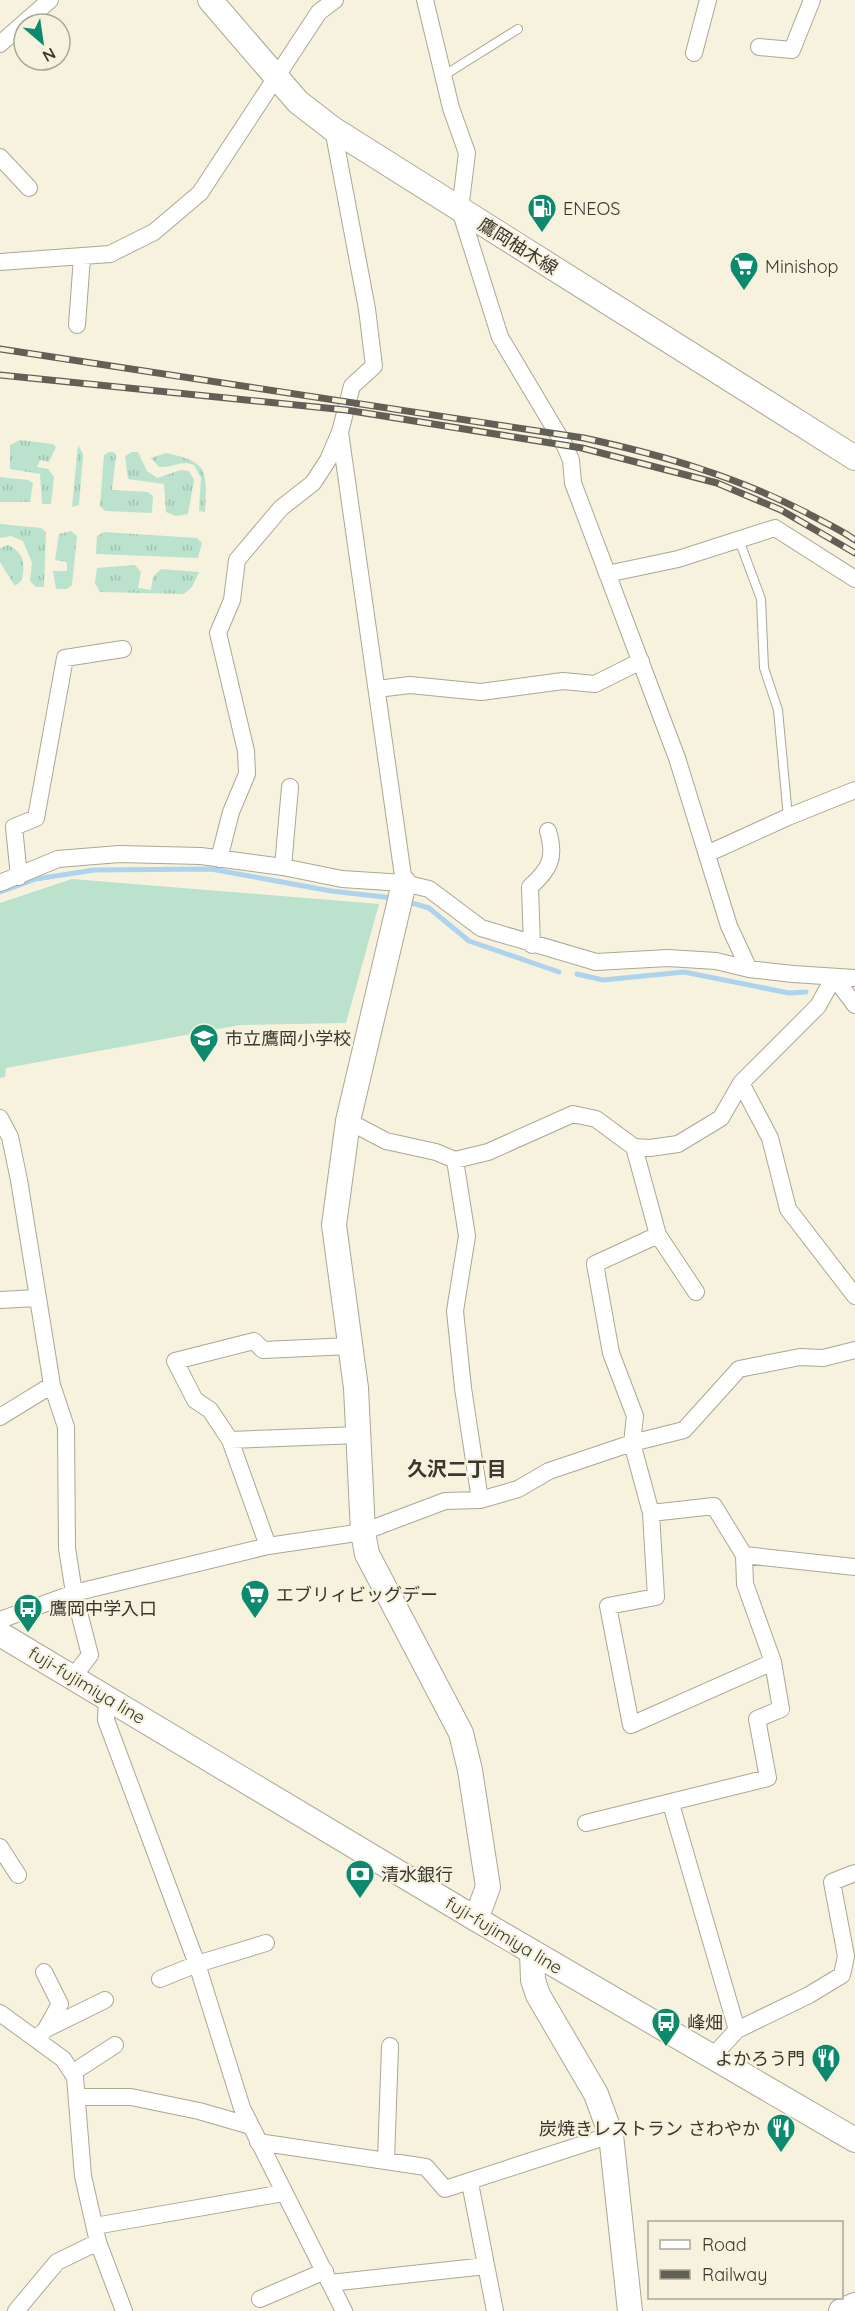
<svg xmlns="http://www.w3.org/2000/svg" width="855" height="2311" viewBox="0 0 855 2311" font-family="Quicksand,'Noto Sans JP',sans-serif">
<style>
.grass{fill:url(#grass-tufts)}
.pitch{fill:#bae2cc}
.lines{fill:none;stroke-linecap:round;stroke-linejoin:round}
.stream{stroke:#add4ee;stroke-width:5}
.lane-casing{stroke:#aba794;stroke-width:10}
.street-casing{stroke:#aba794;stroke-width:18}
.secondary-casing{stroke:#aba794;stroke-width:26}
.lane{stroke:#fff;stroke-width:8}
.street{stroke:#fff;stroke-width:16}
.secondary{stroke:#fff;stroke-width:24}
.rail-casing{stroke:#626056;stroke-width:7}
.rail{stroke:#f7f2dd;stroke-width:4.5;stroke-dasharray:14;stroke-linecap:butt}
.labels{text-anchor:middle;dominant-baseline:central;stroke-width:4.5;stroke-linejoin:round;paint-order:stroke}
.poi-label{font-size:18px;fill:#393730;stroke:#f7f2dd;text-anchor:start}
.street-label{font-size:18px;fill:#393730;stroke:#f7f2dd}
.neighbourhood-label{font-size:20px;font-weight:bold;fill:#393730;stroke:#f7f2dd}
</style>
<defs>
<pattern id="grass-tufts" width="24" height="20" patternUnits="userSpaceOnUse" patternTransform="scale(1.5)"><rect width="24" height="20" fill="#bae2cc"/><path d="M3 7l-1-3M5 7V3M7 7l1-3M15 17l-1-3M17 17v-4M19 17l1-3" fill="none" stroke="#a1c2b0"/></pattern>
</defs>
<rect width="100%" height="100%" fill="#f7f2dd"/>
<!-- grass -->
<path class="grass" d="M20,440L53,444L56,447L49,462L40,460L37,467L48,469L54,477L51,504H42L40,474L10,469V445Z
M78,445L83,454L79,505L72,507Z
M109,452H114L116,456L112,490L148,492L153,496L152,513L105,511L100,506L104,455Z
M132,452H138L147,471L157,478L181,470L189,471L194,480L188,514L176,516L166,512L164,484L128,479L125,456Z
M166,453C209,462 207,470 205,512L199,511L201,478L194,465C181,460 173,468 159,467L151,458Z
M0,477L28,480L33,483L30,502H0Z
M0,524L41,528L46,532L44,587H36L30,581L32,563L23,541L11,536L0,538Z
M71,531L77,536L72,585L67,589H56L53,571H67V562L55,560L59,534Z
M104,532L197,538L202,543L198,558L96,554L97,536Z
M8,545C24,553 25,563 22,580L15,586L0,562V548Z
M135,565L141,572L138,588L151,590L153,577L161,569L199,572L192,587L184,594L100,592L95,583L97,568Z"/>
<!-- pitch -->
<path class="pitch" d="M72,879L379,904L346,1023L240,1025L6,1068L5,1077L0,1078V903Z"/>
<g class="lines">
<!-- stream -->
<path class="stream" d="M0,892L36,879L94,870L211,869L331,891L393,898
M405,901L429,908L469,941L559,972
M577,974L603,980L684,972L789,993L806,992"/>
<!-- lane casing -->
<g class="lane-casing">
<path id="lane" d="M443,76L518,29
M739,540L761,599L764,668L778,710L788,817"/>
</g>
<!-- street casing -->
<g class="street-casing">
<path id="street" d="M425,0L451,108L467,153L460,210L500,337L565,446L571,460L573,483L677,758L729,926L749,969
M0,44L50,0
M759,47L792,50L812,0
M694,53L708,0
M0,157L29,188
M0,262L110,254L154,232L200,193L319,12L335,0
M77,325L82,257
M340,432L404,883
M607,574L678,559L775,528L855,579
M377,689L410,685L481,692L563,681L595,684L641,661
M709,853L788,817L855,790
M219,859L231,812L247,774L246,751L218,633L232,600L237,560L281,508L313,483L328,460L340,432L352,386L374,366L367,309L333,129
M283,867L290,787
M19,877L14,827L36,818L65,658L123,649
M0,883L58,859L119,854L201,856L283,867L342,879L404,883L429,889L481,928L596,962L668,958L716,961L749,969L793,974L855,978
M532,945L530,887C550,869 556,858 548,831
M741,1083L770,1138L788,1209L855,1296
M0,1118L10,1137L19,1180L52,1385L66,1427L67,1548L74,1593L90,1655L73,1677
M348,1121L386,1141L436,1152L455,1160L488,1152L573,1114L596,1119L634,1147L650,1148L678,1144L721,1118L741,1083L818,1006L834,977L855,1005
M634,1147L658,1235L696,1292
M455,1160L467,1236L455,1311L463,1388L480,1500
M658,1235L595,1264L611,1353L635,1416L632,1443L651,1513L656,1597L608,1606L631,1725L773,1662
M0,1300L37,1298
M0,1417L52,1385
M230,1440L360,1435
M268,1546L230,1440L210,1410L195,1400L175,1361L254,1341L263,1350L350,1346
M744,1555L855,1567
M0,1620L74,1593L268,1546L363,1532L445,1501L480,1500L518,1489L549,1471L632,1443L684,1430L739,1369L800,1357L823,1358L855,1350
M107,1697L106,1720L197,1964L242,2108L344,2311
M671,1804L737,2030
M586,1823L768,1778L757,1719L781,1709L773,1662L745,1584L744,1555L714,1506L651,1513
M0,1847L18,1875
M160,1979L197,1964L266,1943
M0,2013L63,2059L75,2077L83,2176L98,2242L124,2311
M46,2029L105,2000
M37,2038L46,2029L60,2004L44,1972
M712,2057L737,2030L809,1995L842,1975L846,1956L832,1882L855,1873
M72,2073L115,2045
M79,2097H131L199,2111L251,2126
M258,2142L426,2167L445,2189L611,2135
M386,2161L390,2046
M470,2183L495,2311
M95,2226L284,2193
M330,2283L486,2266
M260,2299L325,2271
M16,2311L57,2262L98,2242"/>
</g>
<!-- secondary casing -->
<g class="secondary-casing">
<path id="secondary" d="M210,0L298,102L333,129L855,458
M404,883L348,1121L334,1225L356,1388L363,1532L367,1554L461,1733L470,1770L488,1887L476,1919
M0,1634L476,1919L855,2140
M532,1952L533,1980L538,1995L596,2094L611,2135L630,2311
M841,2311L855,2305"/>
</g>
<!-- lane -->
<use href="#lane" class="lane"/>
<!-- street -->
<use href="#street" class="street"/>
<!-- secondary -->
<use href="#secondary" class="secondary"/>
<!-- rail casing -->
<g class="rail-casing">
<path id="rail" d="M0,349L584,438C662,455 735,476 807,513C823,522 840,529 855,540
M0,375L346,410L582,448L717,483L781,510L855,553"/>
</g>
<!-- rail -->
<use href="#rail" class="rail"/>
</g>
<!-- icons -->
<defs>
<g id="fuel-pin" transform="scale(1.5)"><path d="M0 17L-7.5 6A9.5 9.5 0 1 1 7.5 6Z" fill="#0c8a6e" stroke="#f7f2dd"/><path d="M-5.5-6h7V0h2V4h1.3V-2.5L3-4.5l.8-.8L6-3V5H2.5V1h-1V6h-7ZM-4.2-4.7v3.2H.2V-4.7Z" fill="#fff"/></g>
<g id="supermarket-pin" transform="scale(1.5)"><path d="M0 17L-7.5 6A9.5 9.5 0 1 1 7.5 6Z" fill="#0c8a6e" stroke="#f7f2dd"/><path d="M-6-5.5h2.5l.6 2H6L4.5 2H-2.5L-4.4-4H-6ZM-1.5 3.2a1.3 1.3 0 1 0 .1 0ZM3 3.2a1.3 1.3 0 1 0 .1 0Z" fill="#fff"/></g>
<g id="school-pin" transform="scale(1.5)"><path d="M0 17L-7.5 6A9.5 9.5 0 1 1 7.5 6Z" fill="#0c8a6e" stroke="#f7f2dd"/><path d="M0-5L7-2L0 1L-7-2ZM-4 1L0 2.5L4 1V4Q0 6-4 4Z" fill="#fff"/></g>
<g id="bus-pin" transform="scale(1.5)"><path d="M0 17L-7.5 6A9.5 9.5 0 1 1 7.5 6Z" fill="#0c8a6e" stroke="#f7f2dd"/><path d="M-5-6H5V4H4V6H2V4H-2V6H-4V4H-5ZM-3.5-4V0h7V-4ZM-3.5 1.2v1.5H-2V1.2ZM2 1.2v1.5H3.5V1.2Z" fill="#fff"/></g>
<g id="bank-pin" transform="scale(1.5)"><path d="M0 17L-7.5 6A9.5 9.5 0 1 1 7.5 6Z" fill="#0c8a6e" stroke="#f7f2dd"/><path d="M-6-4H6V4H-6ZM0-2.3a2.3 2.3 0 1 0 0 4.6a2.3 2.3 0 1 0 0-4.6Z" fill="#fff"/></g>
<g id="restaurant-pin" transform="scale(1.5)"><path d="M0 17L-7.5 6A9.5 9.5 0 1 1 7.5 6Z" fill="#0c8a6e" stroke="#f7f2dd"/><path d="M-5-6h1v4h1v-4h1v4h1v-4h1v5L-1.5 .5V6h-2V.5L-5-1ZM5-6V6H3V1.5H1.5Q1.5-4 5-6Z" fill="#fff"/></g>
</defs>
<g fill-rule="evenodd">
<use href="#fuel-pin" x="542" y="208"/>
<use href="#supermarket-pin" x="744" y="266"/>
<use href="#school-pin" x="204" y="1038"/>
<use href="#supermarket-pin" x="255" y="1594"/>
<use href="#bus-pin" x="28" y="1608"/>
<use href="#bank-pin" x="360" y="1874"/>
<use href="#bus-pin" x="666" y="2022"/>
<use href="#restaurant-pin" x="826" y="2058"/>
<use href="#restaurant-pin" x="781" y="2128"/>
</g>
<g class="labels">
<!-- poi labels -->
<g class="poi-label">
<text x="563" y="208">ENEOS</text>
<text x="765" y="266">Minishop</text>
<text x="225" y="1038">市立鷹岡小学校</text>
<text x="276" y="1594">エブリィビッグデー</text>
<text x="49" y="1608">鷹岡中学入口</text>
<text x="381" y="1874">清水銀行</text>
<text x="687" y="2022">峰畑</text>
<text x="805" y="2058" text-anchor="end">よかろう門</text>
<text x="760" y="2128" text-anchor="end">炭焼きレストラン さわやか</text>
</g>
<!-- street labels -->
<g class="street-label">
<text transform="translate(518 246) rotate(32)">鷹岡柚木線</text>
<text transform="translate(87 1685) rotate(31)">fuji-fujimiya line</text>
<text transform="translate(504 1935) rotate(31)">fuji-fujimiya line</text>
</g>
<!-- neighbourhood labels -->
<g class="neighbourhood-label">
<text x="457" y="1468">久沢二丁目</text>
</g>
</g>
<!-- legend -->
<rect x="648" y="2221" width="195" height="78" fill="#f7f2dd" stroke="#aba798" stroke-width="1.5"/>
<rect x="660" y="2240" width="30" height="9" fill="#ffffff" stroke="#aba798" stroke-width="1.5"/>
<text x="702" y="2251" font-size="18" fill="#393730">Road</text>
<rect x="660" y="2270" width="30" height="9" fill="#626056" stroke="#aba798" stroke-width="1.5"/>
<text x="702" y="2281" font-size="18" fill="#393730">Railway</text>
<!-- north arrow -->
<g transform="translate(42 42) rotate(151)"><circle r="28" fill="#f7f2dd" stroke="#aba798" stroke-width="1.5"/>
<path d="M0-4.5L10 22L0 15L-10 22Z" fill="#0c8a6e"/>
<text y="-9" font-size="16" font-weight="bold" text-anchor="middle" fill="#393730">N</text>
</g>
</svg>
